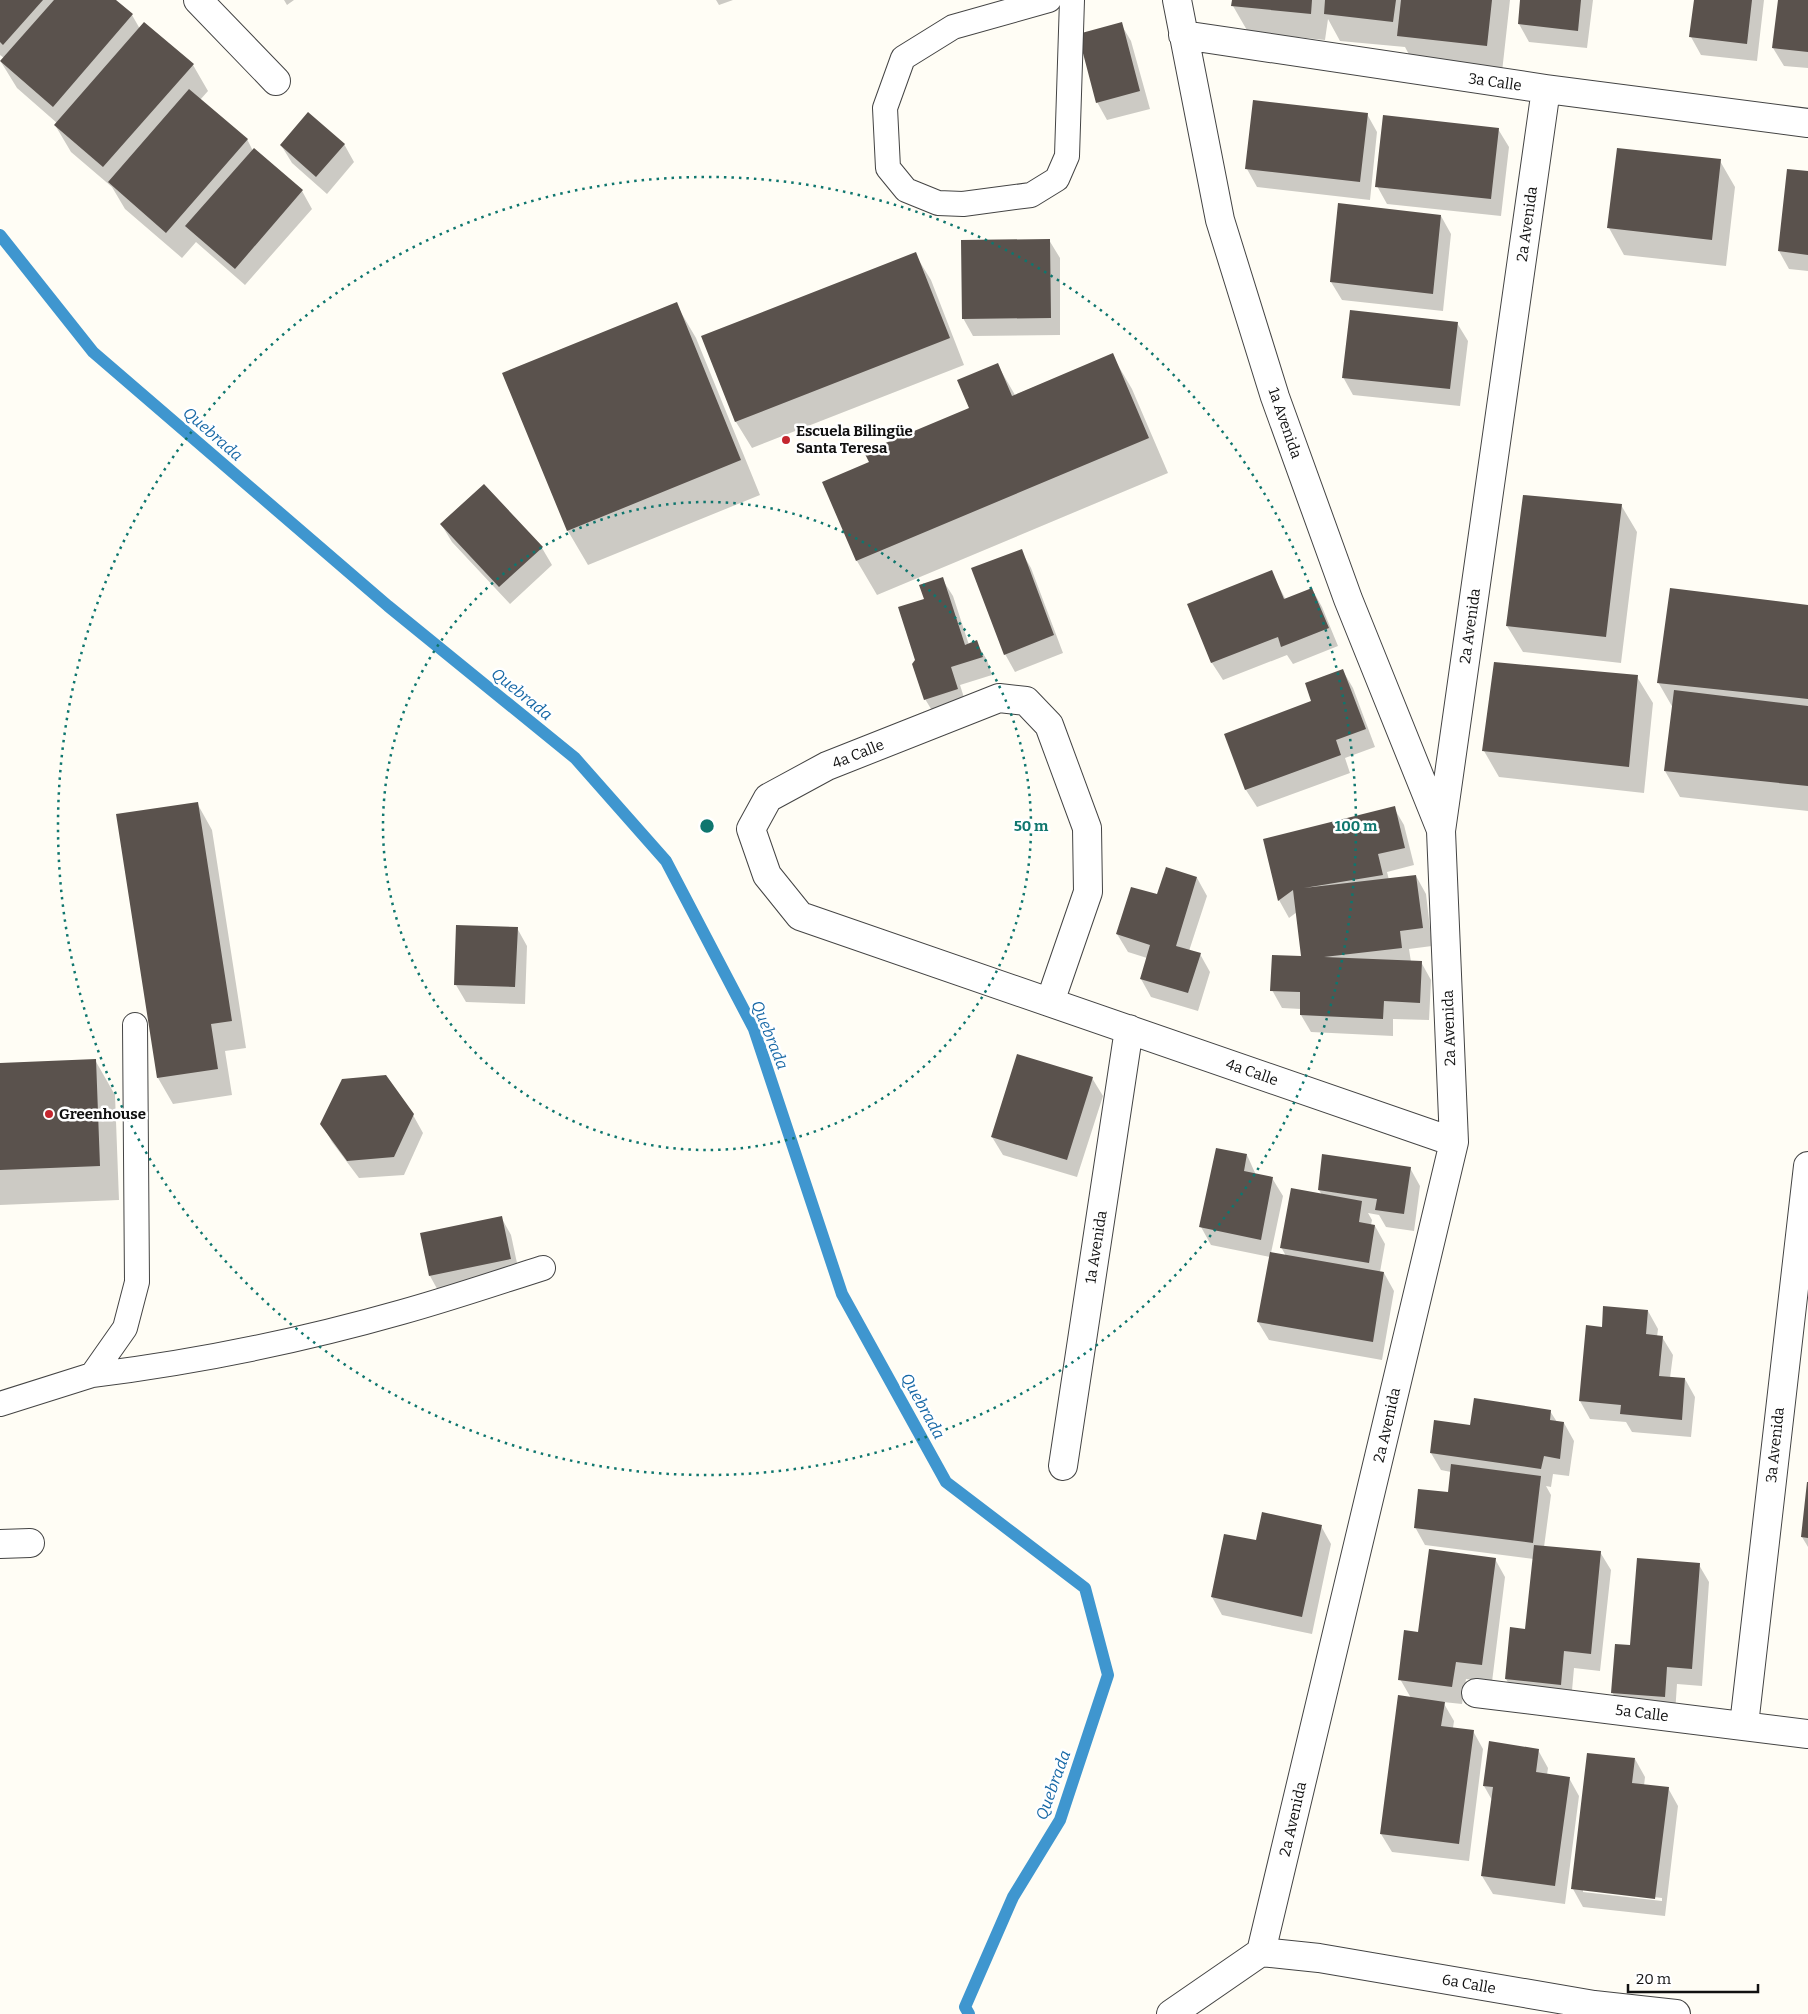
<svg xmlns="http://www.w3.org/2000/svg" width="1808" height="2014" viewBox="0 0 1808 2014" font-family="Bitter,serif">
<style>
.shadow{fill:#0003;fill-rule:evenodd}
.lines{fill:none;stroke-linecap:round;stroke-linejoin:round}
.stream{stroke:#3f96cf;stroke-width:12}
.building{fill:#5a524d}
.service-casing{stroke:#444;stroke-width:26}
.minor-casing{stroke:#444;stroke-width:30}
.service{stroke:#fff;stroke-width:24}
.minor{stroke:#fff;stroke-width:28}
.ring{fill:none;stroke:#0f766e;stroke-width:2.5;stroke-dasharray:2.5 5}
.poi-dot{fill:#c4262e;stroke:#fff;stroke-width:2}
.labels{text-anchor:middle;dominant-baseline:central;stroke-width:5;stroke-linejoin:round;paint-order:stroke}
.street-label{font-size:15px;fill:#111;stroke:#fff}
.poi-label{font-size:15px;font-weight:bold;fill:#111;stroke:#fff;text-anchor:start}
.water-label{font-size:16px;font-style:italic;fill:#1768a6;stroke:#fff}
.centre{fill:#0f766e;stroke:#fff;stroke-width:2.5}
.ring-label{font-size:15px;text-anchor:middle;font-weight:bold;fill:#0f766e;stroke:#fff;stroke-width:5;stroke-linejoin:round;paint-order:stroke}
</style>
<rect width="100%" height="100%" fill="#fffdf5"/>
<!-- shadow -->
<path class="shadow" d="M0,0H114L132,15L140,29L193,65L208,91L200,100L247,139L253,151L302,191L312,209L245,285L196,242L182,258L125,209L112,187L71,152L55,125L57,123L17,88L1,62L4,58L0,55Z
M284,0H294L287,5Z
M716,0H733L719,5Z
M1233,0H1510L1502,72L1413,62L1405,47L1340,41L1328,19L1325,40L1248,32L1233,6Z
M1522,0H1593L1587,48L1529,42L1519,24Z
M1695,0H1764L1757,61L1701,55L1691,37Z
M1779,0H1808V68L1784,66L1773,48Z
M1121,24L1131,41L1150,109L1107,120L1097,102Z
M1367,114L1377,132L1370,200L1257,187L1247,169Z
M1498,129L1509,147L1501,216L1387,204L1377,186Z
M344,144L354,162L327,194L292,163L281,145Z
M1720,161L1735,187L1726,266L1624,255L1609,228Z
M1808,172V271L1789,269L1779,251Z
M1441,216L1451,234L1443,311L1342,300L1331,282Z
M1049,240L1060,258V335L973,336L963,318Z
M915,254L931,280L964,365L752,448L736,422L703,337Z
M676,304L696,338L760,495L588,565L568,531L503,374Z
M1457,323L1468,341L1460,406L1353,395L1343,377Z
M1112,355L1132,389L1168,473L877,595L857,561L824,482L870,463L970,409L997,364L1015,395Z
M483,486L542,548L552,565L510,604L452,542L441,524Z
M1621,505L1637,532L1621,663L1523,652L1507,626Z
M1021,551L1031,568L1063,653L1015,672L1005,654Z
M1271,572L1286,600L1312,589L1322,607L1338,646L1293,664L1287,655L1223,680L1212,663L1189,604Z
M942,579L953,596L969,645L976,642L987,660L992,675L960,685L967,707L936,717L925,699L917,660L926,599Z
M1808,606V811L1680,797L1665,771L1673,708L1658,682Z
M1343,671L1353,688L1375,747L1345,758L1350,773L1257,807L1246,790L1226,734L1313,702Z
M1637,677L1653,703L1644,793L1499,777L1484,751Z
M197,803L212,830L246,1048L225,1051L232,1095L173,1104L158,1078Z
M1394,808L1404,825L1414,865L1387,872L1389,880L1416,876L1426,894L1432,946L1409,949L1411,962H1421L1431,980L1429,1020L1393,1019V1036L1311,1032L1301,1015V1009L1282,1008L1272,990L1303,957L1297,912L1289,918L1279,900L1264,840Z
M1197,878L1207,896L1189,951L1200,954L1210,972L1198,1011L1151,997L1141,979L1147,958L1128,952L1117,934L1158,896Z
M517,928L527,946L525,1004L466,1002L456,985Z
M95,1060L115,1095L119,1200L0,1205V1064Z
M1092,1078L1103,1096L1077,1177L1003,1155L992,1137Z
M413,1115L423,1133L404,1175L359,1178L332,1142L322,1124Z
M1247,1155L1256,1175L1272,1178L1283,1196L1271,1253L1286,1256L1281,1247L1322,1195L1319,1190L1410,1168L1420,1186L1414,1231L1386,1227L1379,1215L1368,1213L1372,1220L1371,1225L1375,1226L1385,1244L1380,1272L1384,1273L1394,1291L1382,1360L1269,1340L1258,1322L1270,1257L1211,1245L1201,1227Z
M501,1217L511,1235L520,1277L440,1294L430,1276L421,1234Z
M1648,1311L1658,1329L1657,1337H1662L1673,1355L1670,1378L1685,1379L1695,1397L1691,1437L1632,1432L1626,1422L1590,1419L1580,1401Z
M1550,1411L1557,1422L1564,1423L1574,1441L1569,1476L1553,1474L1551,1487L1546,1486L1551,1495L1544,1547L1600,1552L1611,1570L1600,1671L1574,1668L1571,1702L1516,1696L1506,1679L1526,1631L1534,1559L1425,1545L1415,1527L1449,1494L1451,1472L1441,1470L1431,1453L1471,1426Z
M1808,1482V1547L1802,1537Z
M1321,1526L1331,1544L1312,1634L1222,1615L1212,1597L1257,1542Z
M1495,1559L1505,1577L1492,1682L1466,1679L1462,1704L1443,1702L1454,1721L1453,1728L1473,1731L1483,1749L1469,1861L1392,1852L1381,1834L1411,1698L1400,1679L1420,1634Z
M1699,1565L1709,1582L1702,1686L1677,1684L1675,1714L1622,1710L1612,1692L1632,1647Z
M1538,1750L1548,1768L1547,1775L1569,1778L1579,1796L1565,1904L1493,1894L1482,1876L1492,1800L1484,1786Z
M1635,1759L1645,1777L1644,1786L1668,1788L1678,1806L1665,1916L1583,1907L1573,1889ZM1583,1889L1662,1898V1901L1583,1892Z"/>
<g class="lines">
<!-- stream -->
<path class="stream" d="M0,235L93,352L388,606L575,758L666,861L754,1029L842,1294L946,1482L1085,1588L1108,1675L1060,1820L1013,1897L965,2007L969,2014"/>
</g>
<!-- building -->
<path class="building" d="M0,0H43L3,45L0,42Z
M54,0H116L133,14L53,107L0,61Z
M1232,0H1312L1311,14L1231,6Z
M1325,0H1396L1393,22L1324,14Z
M1401,0H1492L1487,46L1397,36Z
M1520,0H1581L1578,31L1518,24Z
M1694,0H1752L1747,44L1689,37Z
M1778,0H1808V52L1772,48Z
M144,22L194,64L103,167L54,125Z
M1122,22L1140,91L1096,103L1078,34Z
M189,89L248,139L166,233L108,182Z
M1253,100L1368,113L1360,182L1245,169Z
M308,112L345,144L316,177L280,145Z
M1383,115L1499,128L1491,199L1375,187Z
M254,148L303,190L235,269L185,226Z
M1617,148L1721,159L1712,240L1607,228Z
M1787,169L1808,171V255L1778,251Z
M1338,203L1441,215L1433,294L1330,282Z
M1050,239L1051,318L962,319L961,240Z
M916,252L950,338L735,422L701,336Z
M677,302L741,460L567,531L502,373Z
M1350,310L1458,322L1450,389L1342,378Z
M1113,353L1149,438L856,561L822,482L869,462L864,452L969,408L957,380L998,363L1012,396Z
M484,484L543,547L499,587L440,524Z
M1523,495L1622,504L1606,637L1506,626Z
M1022,549L1054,635L1004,655L971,568Z
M1272,570L1284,599L1312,588L1329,628L1281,647L1278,637L1211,663L1187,604Z
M943,577L965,645L977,640L983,657L951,667L958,689L924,700L912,664L915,660L898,607L924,599L919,585Z
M1670,588L1808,605V699L1657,683Z
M1494,662L1638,675L1629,767L1482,751Z
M1343,669L1366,729L1336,740L1341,755L1245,790L1224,734L1311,701L1305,683Z
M1674,690L1808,706V786L1664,771Z
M198,802L232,1021L211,1024L218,1069L157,1078L116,814Z
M1395,806L1405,848L1378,854L1383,875L1304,888L1416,875L1423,928L1400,931L1402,948L1324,957L1422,961L1420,1003L1384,1001L1383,1019L1300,1015V992L1270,991L1272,955L1301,956L1293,890L1278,901L1263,839Z
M1166,867L1197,877L1176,946L1201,953L1188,993L1140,979L1150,945L1116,934L1131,887L1157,894Z
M456,925L518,927L515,987L454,985Z
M1017,1054L1093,1077L1067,1160L991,1137Z
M96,1059L100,1166L0,1170V1063Z
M386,1075L414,1114L394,1157L347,1161L320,1124L342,1079Z
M1216,1148L1247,1154L1244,1171L1273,1177L1261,1240L1199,1227Z
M1322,1154L1411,1167L1404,1214L1375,1210L1377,1199L1318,1190Z
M1291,1188L1362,1201L1359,1222L1375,1225L1369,1263L1280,1248Z
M502,1216L511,1259L429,1276L420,1233Z
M1270,1252L1384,1272L1373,1342L1257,1322Z
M1603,1306L1648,1310L1646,1334L1663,1336L1659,1376L1685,1378L1682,1420L1620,1414L1621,1405L1579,1401L1586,1325L1602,1327Z
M1474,1398L1551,1410L1550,1420L1564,1422L1560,1459L1544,1456L1541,1469L1430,1453L1434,1420L1470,1425Z
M1451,1464L1541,1476L1533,1543L1414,1528L1418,1489L1448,1492Z
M1807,1482H1808V1538L1801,1537Z
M1262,1512L1322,1525L1302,1617L1211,1597L1224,1534L1256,1540Z
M1534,1545L1601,1551L1591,1654L1564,1651L1561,1685L1505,1679L1510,1627L1525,1629Z
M1429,1549L1496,1558L1482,1665L1456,1662L1452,1687L1398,1680L1404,1630L1418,1632Z
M1637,1558L1700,1563L1692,1669L1667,1667L1665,1697L1611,1693L1615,1644L1630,1645Z
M1398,1695L1445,1702L1441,1726L1474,1730L1459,1844L1380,1834Z
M1489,1741L1539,1749L1536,1772L1570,1777L1555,1886L1481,1876L1493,1787L1483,1786Z
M1587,1753L1635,1758L1632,1783L1669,1787L1655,1899L1571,1889Z"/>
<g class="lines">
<!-- service casing -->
<g class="service-casing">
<path id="service" d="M1049,0L953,27L903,58L885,108L888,168L906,190L938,203L963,204L1031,195L1057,179L1067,156L1072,0
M92,1375C197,1362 300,1341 402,1312C449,1299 496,1283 543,1268
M0,1404L92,1375L125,1328L137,1282L135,1025"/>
</g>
<!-- minor casing -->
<g class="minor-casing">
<path id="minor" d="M198,0L276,81
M1177,0L1220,220L1275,397L1348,599L1441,830
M1183,35L1546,89L1808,123
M1050,1002L1088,892L1087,828L1049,725L1026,701L999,698L827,766L768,798L751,829L767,875L800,916L1454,1142
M1063,1466L1129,1029
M0,1544L30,1543
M1476,1693L1808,1734
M1744,1725L1808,1166
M1261,1952L1454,1142L1441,831L1546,89
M1261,1952L1319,1958L1594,2005L1676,2014
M1171,2014L1261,1952"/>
</g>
<!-- service -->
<use href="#service" class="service"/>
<!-- minor -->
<use href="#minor" class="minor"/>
</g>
<!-- distance rings -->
<g class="ring">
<circle cx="707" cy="826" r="324"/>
<circle cx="707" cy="826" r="649"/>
</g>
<!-- markers -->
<g class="poi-dot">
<circle cx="786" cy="440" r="5"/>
<circle cx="49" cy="1114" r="5"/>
</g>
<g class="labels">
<!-- street labels -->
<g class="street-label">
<text transform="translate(1495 82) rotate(8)">3a Calle</text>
<text transform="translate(1527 224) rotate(-82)">2a Avenida</text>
<text transform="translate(1285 423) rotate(71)">1a Avenida</text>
<text transform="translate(1470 626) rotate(-82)">2a Avenida</text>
<text transform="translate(858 754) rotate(-22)">4a Calle</text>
<text transform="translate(1449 1028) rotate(-92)">2a Avenida</text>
<text transform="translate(1252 1072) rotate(19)">4a Calle</text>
<text transform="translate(1096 1247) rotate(-81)">1a Avenida</text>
<text transform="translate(1387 1425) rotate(-77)">2a Avenida</text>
<text transform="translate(1775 1445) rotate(-84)">3a Avenida</text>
<text transform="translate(1642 1713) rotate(7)">5a Calle</text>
<text transform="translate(1293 1819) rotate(-77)">2a Avenida</text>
<text transform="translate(1469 1984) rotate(10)">6a Calle</text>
</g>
<!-- poi labels -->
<g class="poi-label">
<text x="796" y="431">Escuela Bilingüe<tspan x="796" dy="17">Santa Teresa</tspan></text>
<text x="59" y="1114">Greenhouse</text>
</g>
<!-- water labels -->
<g class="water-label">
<text transform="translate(213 434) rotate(41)">Quebrada</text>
<text transform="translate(522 694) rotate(39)">Quebrada</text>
<text transform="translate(770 1035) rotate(68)">Quebrada</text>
<text transform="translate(923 1406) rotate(61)">Quebrada</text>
<text transform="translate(1053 1785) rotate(-70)">Quebrada</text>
</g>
</g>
<circle cx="707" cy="826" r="8" class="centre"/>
<g class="ring-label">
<text x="1031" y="831">50 m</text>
<text x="1356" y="831">100 m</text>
</g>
<!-- scale -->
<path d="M1628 1984v8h130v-8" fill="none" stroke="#111111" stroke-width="2.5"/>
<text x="1636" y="1984" font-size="15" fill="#111111" stroke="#ffffff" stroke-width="4" paint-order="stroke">20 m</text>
</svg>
